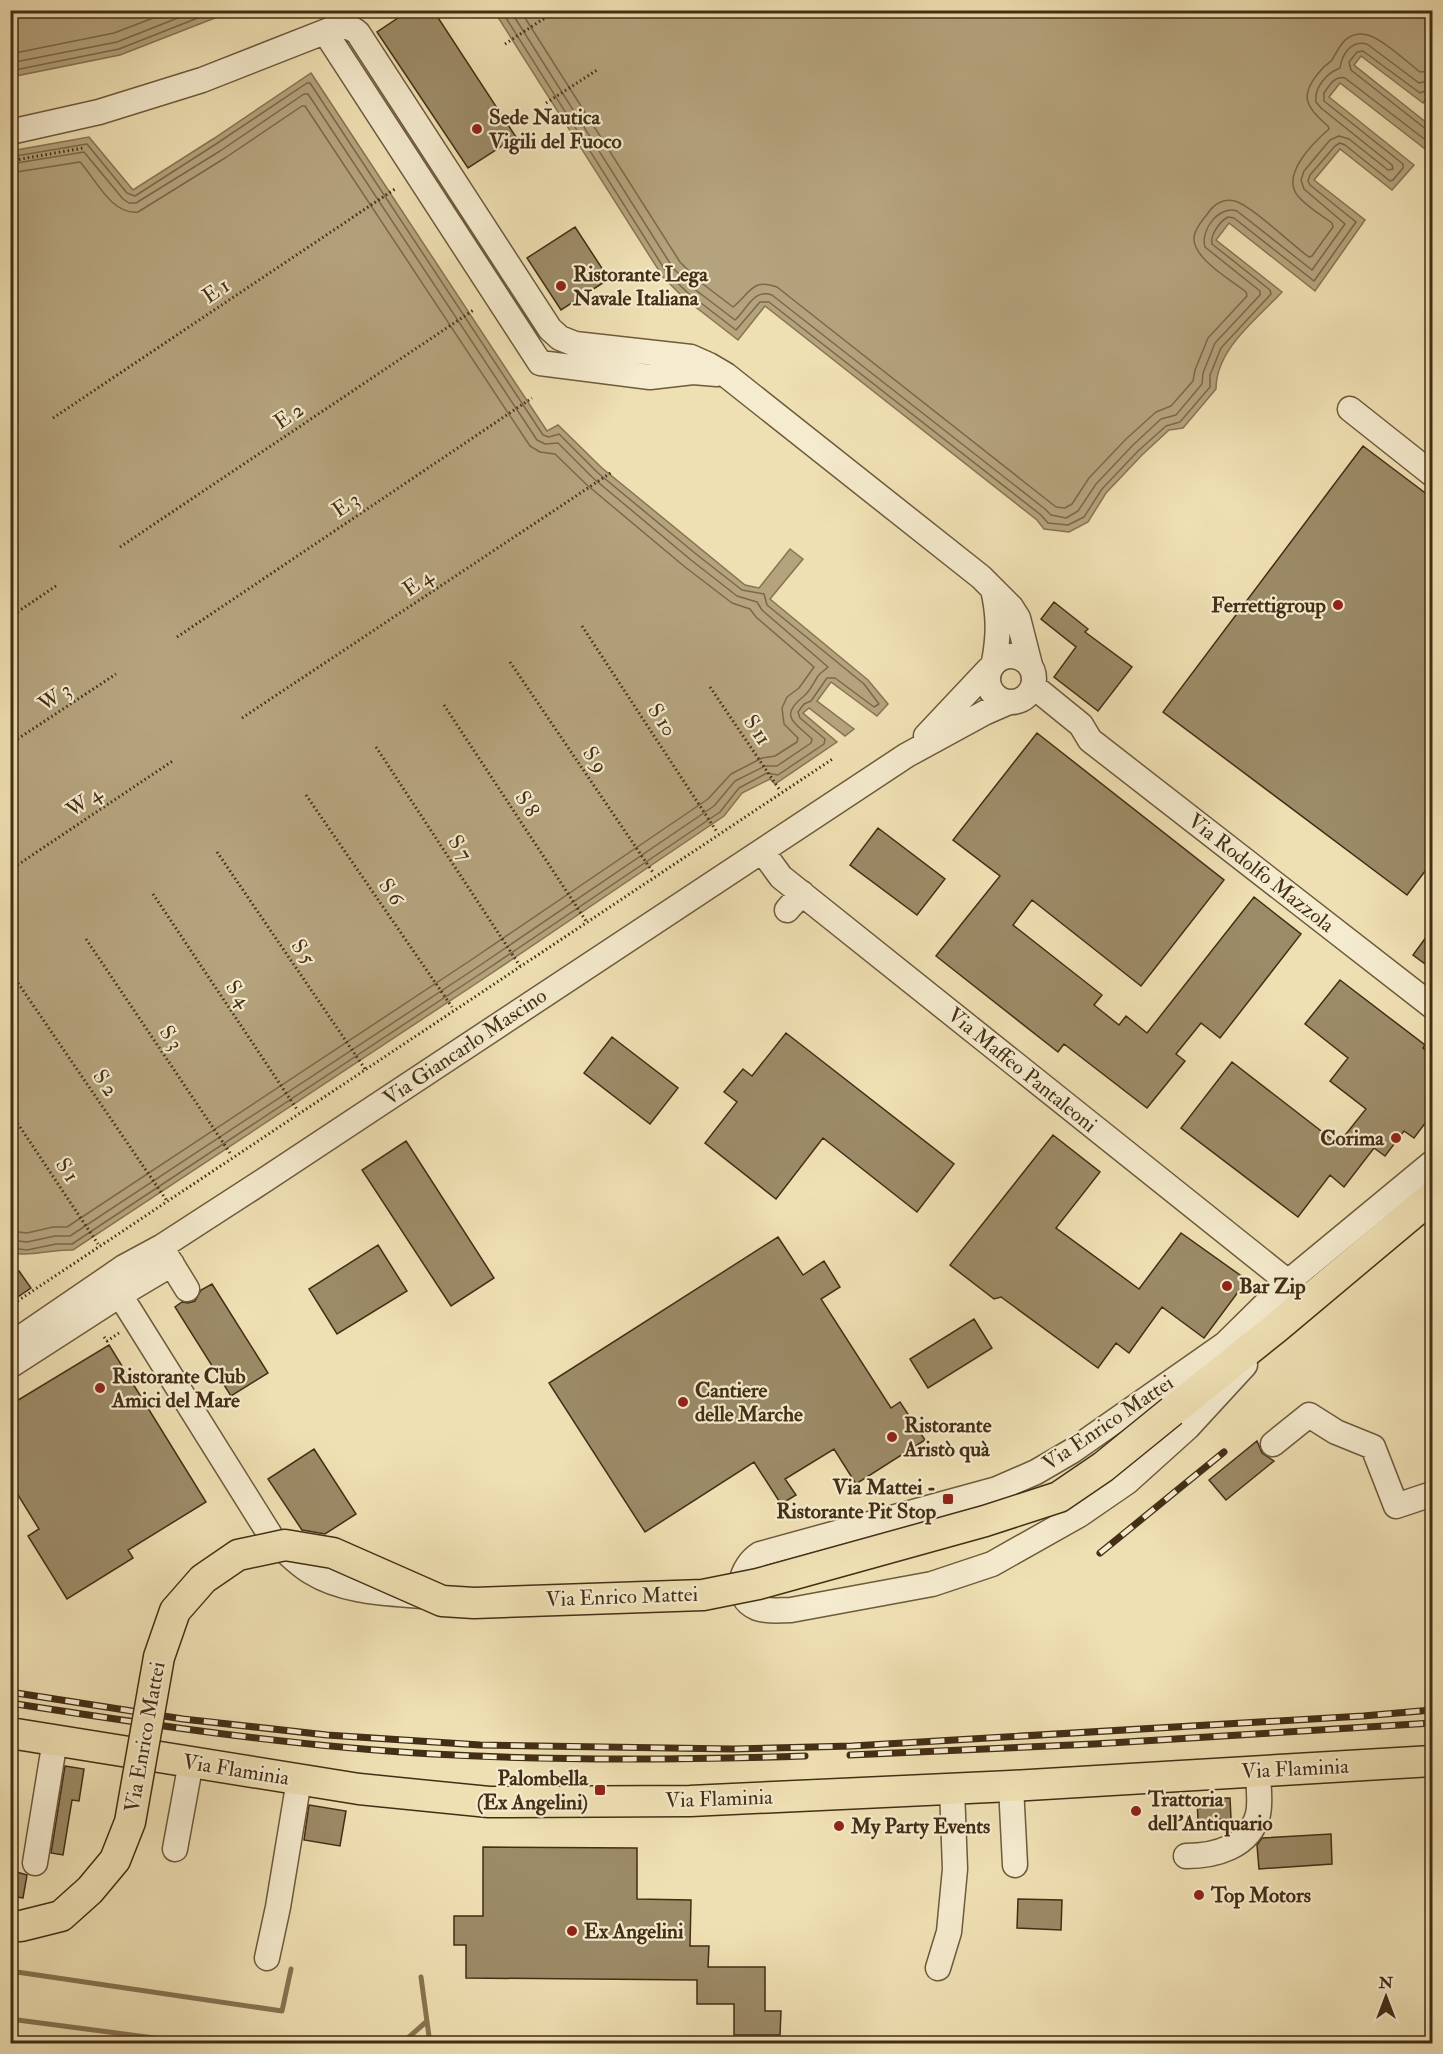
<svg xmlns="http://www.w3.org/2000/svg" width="1443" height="2054" viewBox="0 0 1443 2054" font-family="'IM FELL Double Pica',serif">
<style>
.water{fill:#b5a37d;stroke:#877453;stroke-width:1.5}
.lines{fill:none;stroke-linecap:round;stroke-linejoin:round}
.shore{stroke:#7c6849;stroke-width:1.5}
.stream{stroke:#877453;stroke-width:5}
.building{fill:#9c8b67;stroke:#432e15;stroke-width:1.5}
.minor-casing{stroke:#6e5a3c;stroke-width:27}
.major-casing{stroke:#432e15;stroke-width:33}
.path{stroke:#432e15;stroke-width:3;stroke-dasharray:1.5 3;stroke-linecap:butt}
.minor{stroke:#f5ebce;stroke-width:24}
.major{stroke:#efe0b3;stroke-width:30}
.rail-casing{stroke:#432e15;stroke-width:7}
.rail{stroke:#f5ebce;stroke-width:4.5;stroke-dasharray:14;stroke-linecap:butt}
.major-bridge-casing{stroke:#432e15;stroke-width:33;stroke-linecap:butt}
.major-bridge{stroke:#efe0b3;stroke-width:30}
.poi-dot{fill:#8f2418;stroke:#f5ebce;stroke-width:2}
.labels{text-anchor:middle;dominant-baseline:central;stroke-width:4.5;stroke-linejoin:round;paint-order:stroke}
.poi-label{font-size:21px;font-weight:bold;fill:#432e15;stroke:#f5ebce;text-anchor:start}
.street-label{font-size:21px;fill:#432e15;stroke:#f5ebce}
</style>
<rect width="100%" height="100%" fill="#efe0b3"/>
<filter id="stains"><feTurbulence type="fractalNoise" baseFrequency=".00333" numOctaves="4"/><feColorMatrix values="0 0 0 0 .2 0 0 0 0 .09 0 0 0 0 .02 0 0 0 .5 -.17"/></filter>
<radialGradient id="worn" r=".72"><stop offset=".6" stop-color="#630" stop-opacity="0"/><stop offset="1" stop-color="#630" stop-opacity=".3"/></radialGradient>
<!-- water -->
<path class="water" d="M11,10H233V11L120,55L11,77Z
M494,11H1419L1432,21V91L1423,103L1361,56L1354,65L1432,127V148L1429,152L1340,83L1329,97L1414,165L1392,190L1340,149L1314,180L1365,220L1315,291L1229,223L1216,240L1282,292C1257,319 1216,349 1216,389L1183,428L1169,430L1142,455L1106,493L1088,522L1069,532L1044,529L1037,520L765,306L738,340L684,298L663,277Z
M311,73L547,431L558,425L602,468L745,585L759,588L790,549L803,559L770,599L868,680L888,704L877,716L831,682L817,701L854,729L845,736L809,708L803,713L837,742L775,784L770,779L742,793L724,816L483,979L73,1250C50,1249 34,1257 11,1253V151L89,137L133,190L213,139Z"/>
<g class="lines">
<!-- shore -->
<path class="shore" d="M501,10L667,273L688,293L736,330L760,302H769L1041,515L1048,523L1068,525L1084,517L1102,489L1138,451L1166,426L1180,422L1210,387V375L1221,348L1271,294L1270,290L1212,244C1210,235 1220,221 1228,217L1234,218L1314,281L1356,222L1310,185L1308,181L1310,175L1335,146L1340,143L1345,145L1390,181L1393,180L1403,168V164L1324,101V93C1329,86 1335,75 1345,78L1432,145
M510,10L673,268L693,288L735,320C747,310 753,288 772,295L1045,509L1051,515L1066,518L1078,511L1096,484L1133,445L1161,419L1176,415L1202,384L1203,373L1215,343L1260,295V291L1205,247C1200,230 1219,205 1237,211L1312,270L1345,224L1304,189L1301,180L1304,171L1330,140L1339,136L1349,139L1388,170L1393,169L1392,165L1321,108L1316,102C1314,87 1327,73 1340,68C1342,54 1351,40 1367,44L1419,83L1432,80
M520,10L680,262L699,281L733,307C749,295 752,277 777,287L1056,507L1065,508L1072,504L1089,478L1126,439L1156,412L1171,406L1193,381L1195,370L1208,338L1247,296L1246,292C1231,280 1192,258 1194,237C1195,228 1203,220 1208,213C1214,204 1224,198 1235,201C1252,206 1292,245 1309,257L1312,256L1333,227L1332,223C1321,215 1307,207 1298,196C1280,175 1314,142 1329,129L1328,126C1304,106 1299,94 1322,69C1325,65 1330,63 1332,60C1339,48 1345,33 1362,34C1378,34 1407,62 1420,72L1432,71
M10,54L114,33L174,10
M10,63L117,42L198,10
M10,71L119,49L218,10
M1432,88L1420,93L1363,51L1357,52L1349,62L1351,70L1427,130L1432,131
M10,157L87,144L127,193L135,196L216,144L307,83H310L543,435L549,437L559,434L598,473L696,554L742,590L764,594L767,605L864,684L879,704L874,707L835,678H827L811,701L804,704L798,712L800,718L825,739L824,744L778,775L767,773L739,788L720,812L480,974L72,1244H56L27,1250L10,1248
M10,164L84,152L123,199L129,203H136L220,151L304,94H308L537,440L545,444L558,443L593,478L691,560L737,596L757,602L762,610L828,667C825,670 821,672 818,676C814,682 810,691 804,696C779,716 793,721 812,739L811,743L777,766H765L735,781L714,806L476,968L70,1236H55L27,1242L10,1240
M10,173L80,162C96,179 111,215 138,212L225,158L302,106H305L530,446L540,452L555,454L587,485L685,567L732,603L750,609L756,617L814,667L799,688L787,697L782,708L784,724L798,738L797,742L775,756L762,758L731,774L708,799L471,960L67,1227H53L27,1233L10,1231"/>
<!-- stream -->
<path class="stream" d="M10,1971L282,2011L291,1969
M421,1977L430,2044
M10,2019L200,2044
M401,2044L426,2022"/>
</g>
<!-- building -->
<path class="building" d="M410,10H433L516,137L468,168L377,32Z
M575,227L609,279L561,310L527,258Z
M1363,446L1432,498V862L1407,895L1163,712Z
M1054,602L1088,629L1085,632L1132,667L1098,711L1054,677L1076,647L1041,619Z
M1037,733L1224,880L1141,986L1032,900L1013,925L1102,995L1094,1005L1119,1025L1126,1016L1147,1033L1254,897L1301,934L1220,1038L1201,1023L1176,1054L1185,1061L1147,1108L1064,1044L1058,1052L936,956L1000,876L953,840Z
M878,828L945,879L917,915L850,865Z
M1432,929V969L1413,955Z
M1340,980L1425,1045L1423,1048L1432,1055V1114L1414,1138L1404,1131L1385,1156L1374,1148L1344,1187L1330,1175L1298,1217L1181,1128L1232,1062L1338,1144L1366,1109L1330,1081L1348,1058L1305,1024Z
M786,1033L954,1164L917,1212L823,1138L776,1199L705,1143L737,1102L724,1092L743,1069L752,1076Z
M612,1037L678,1088L650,1124L584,1073Z
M1053,1135L1100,1172L1056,1228L1139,1289L1181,1233L1247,1280L1204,1338L1162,1307L1129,1353L1116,1343L1098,1368L1001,1297L994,1299L950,1265Z
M406,1141L494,1278L451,1306L362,1170Z
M778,1237L803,1275L824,1261L840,1287L821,1299L891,1408L900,1402L925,1440L856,1484L834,1449L785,1479L796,1495L781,1504L754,1462L645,1532L549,1383Z
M378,1245L407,1291L337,1334L309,1289Z
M19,1271L31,1288L10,1302V1277Z
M212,1284L268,1373L231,1396L175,1307L182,1302L188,1303L195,1301L201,1290Z
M974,1319L992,1348L928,1388L910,1359Z
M109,1345L206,1502L128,1550L133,1558L67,1599L28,1536L39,1529L10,1482V1405Z
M1257,1441L1262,1453L1274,1461L1226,1500L1209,1480Z
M314,1449L356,1514L325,1534L302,1530L268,1479Z
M65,1766L84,1769L79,1801L72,1800L63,1855L51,1853Z
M1230,1798L1231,1819L1198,1820L1197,1799Z
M309,1805L346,1811L340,1846L304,1840Z
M1331,1834L1332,1864L1259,1869L1257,1845L1262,1838Z
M483,1847L637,1848V1899L691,1900L690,1946H709L708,1967H765V2011H781L780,2035H734V2004H697V1980L466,1978V1945H454V1916H483Z
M10,1870L27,1875L23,1898L10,1896Z
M1018,1899L1062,1900L1061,1930L1017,1928Z"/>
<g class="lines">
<!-- minor casing -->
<g class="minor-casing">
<path id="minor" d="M325,32L540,363L650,377L693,372L717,374
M10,132L99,112L202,80L337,27C346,26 351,27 358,33L550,329L560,338L575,344L691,357L709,365L726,375L981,577L1011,607L1018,618L1030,665
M1350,409L1432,474
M993,589C999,616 999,635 994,662
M988 679a23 23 0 1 1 46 0a23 23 0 1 1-46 0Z
M1033,686L1081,725L1090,740L1432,1006
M926,736L989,669
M762,851L781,877L1288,1282
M787,910L802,893
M163,1250L187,1289
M120,1295L172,1264
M10,1345L124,1267L161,1247L263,1181L907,755L986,712L1009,702
M1245,1365L1188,1427L1127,1482L1079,1515L992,1564L932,1584L791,1610C780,1610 768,1612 757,1608C731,1597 741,1566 760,1554L997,1489L1036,1472L1072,1451L1225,1344L1288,1282L1432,1163
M10,1366L120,1295L272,1538C284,1550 296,1563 311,1572C343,1592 385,1593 421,1596
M1273,1444L1309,1415L1336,1432L1373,1447L1396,1506L1432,1494
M1011,1786L1015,1865
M175,1849L191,1762
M1186,1856C1215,1856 1250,1847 1258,1814C1261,1801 1258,1785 1258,1771
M35,1863L55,1740
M267,1958L278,1907L299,1780
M938,1968L949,1932L955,1869L952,1789"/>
</g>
<!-- major casing -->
<g class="major-casing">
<path id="major" d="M1172,1411L1277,1327L1432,1197
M10,1733L359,1789L489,1802L690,1801L1011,1786L1432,1761"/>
</g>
<!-- path -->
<path class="path" d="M667,10H668
M505,44L557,10
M546,103L597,70
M10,161L83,148
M53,418L395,189
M120,547L475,309
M10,617L56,586
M582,626L717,832
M177,637L532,398
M510,662L654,874
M710,687L779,789
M444,705L586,921
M242,718L612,472
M10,744L116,674
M376,747L520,966
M306,795L452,1007
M217,852L365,1069
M10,870L174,760
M153,894L298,1111
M86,939L230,1153
M18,983L167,1201
M10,1112L98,1244
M10,1306L834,758
M104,1337L107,1341L119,1333"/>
<!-- minor -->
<use href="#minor" class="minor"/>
<!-- major -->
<use href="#major" class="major"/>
<!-- rail casing -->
<g class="rail-casing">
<path id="rail" d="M1100,1553L1224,1452
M10,1692L183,1719L327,1735L480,1745L733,1749L852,1746L1363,1716L1432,1710
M10,1703C151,1725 292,1746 433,1754C557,1761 681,1760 805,1756
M850,1755L1094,1744L1432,1723"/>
</g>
<!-- rail -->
<use href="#rail" class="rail"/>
<!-- major-bridge casing -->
<g class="major-bridge-casing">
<path id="major-bridge" d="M10,1926H21L61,1916L90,1890L115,1860L130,1822L159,1657L175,1611L203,1579L238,1555L285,1545L333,1553L442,1601L474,1603L703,1595L758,1584L985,1521L1059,1497L1103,1467L1172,1411"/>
</g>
<!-- major-bridge -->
<use href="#major-bridge" class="major-bridge"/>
</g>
<!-- markers -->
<g class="poi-dot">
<circle cx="477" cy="129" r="6"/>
<circle cx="561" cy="286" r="6"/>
<circle cx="1338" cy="605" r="6"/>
<circle cx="1396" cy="1138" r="6"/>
<circle cx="1227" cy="1286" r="6"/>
<circle cx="100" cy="1388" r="6"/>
<circle cx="683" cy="1402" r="6"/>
<circle cx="892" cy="1437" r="6"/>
<rect x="942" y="1493" width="12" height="12" rx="3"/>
<rect x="594" y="1784" width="12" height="12" rx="3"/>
<circle cx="1136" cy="1811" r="6"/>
<circle cx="839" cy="1826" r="6"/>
<circle cx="1199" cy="1895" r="6"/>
<circle cx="572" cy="1931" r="6"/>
</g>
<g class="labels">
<!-- poi labels -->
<g class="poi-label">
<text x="489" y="117">Sede Nautica<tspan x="489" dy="24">Vigili del Fuoco</tspan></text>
<text x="573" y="274">Ristorante Lega<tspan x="573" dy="24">Navale Italiana</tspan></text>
<text x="1326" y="605" text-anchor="end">Ferrettigroup</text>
<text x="1384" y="1138" text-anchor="end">Corima</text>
<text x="1239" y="1286">Bar Zip</text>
<text x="112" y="1376">Ristorante Club<tspan x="112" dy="24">Amici del Mare</tspan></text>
<text x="695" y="1390">Cantiere<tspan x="695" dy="24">delle Marche</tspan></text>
<text x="904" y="1425">Ristorante<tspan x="904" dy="24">Aristò quà</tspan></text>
<text x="936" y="1487" text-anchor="end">Via Mattei -<tspan x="936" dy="24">Ristorante Pit Stop</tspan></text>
<text x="588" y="1778" text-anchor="end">Palombella<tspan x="588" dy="24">(Ex Angelini)</tspan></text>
<text x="1148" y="1799">Trattoria<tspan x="1148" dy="24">dell'Antiquario</tspan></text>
<text x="851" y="1826">My Party Events</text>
<text x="1211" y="1895">Top Motors</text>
<text x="584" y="1931">Ex Angelini</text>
</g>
<!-- street labels -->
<g class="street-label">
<text transform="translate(216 291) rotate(-34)">E 1</text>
<text transform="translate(289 416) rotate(-34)">E 2</text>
<text transform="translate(346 505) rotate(-34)">E 3</text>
<text transform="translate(418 583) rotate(-34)">E 4</text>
<text transform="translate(55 697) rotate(-33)">W 3</text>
<text transform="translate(662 720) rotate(57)">S 10</text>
<text transform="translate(757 730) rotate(56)">S 11</text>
<text transform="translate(595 760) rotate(56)">S 9</text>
<text transform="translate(84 802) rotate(-34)">W 4</text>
<text transform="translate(527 804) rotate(57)">S 8</text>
<text transform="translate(460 848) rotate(57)">S 7</text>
<text transform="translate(1261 873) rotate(38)">Via Rodolfo Mazzola</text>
<text transform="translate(391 892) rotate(55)">S 6</text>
<text transform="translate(303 952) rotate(56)">S 5</text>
<text transform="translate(238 994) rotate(56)">S 4</text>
<text transform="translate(171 1038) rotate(56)">S 3</text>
<text transform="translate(465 1047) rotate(-34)">Via Giancarlo Mascino</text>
<text transform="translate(1022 1070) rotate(39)">Via Maffeo Pantaleoni</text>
<text transform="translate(105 1083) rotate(56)">S 2</text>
<text transform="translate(67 1170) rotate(57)">S 1</text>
<text transform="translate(1108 1423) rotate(-34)">Via Enrico Mattei</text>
<text transform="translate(622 1597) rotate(-2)">Via Enrico Mattei</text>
<text transform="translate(145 1737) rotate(-80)">Via Enrico Mattei</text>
<text transform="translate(1295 1769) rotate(-3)">Via Flaminia</text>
<text transform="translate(236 1770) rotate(9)">Via Flaminia</text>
<text transform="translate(719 1799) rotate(-2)">Via Flaminia</text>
</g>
</g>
<!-- margin -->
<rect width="1443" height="2054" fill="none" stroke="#efe0b3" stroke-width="36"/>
<rect x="12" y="12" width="1419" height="2030" fill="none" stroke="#432e15" stroke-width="3"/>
<rect x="18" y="18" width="1407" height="2018" fill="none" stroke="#432e15" stroke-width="1.5"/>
<!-- north arrow -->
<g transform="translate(1386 1997)" stroke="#f5ebce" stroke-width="4.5" paint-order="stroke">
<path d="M0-4.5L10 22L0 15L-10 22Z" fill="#432e15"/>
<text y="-9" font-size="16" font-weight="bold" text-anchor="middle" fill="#432e15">N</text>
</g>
<rect width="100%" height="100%" filter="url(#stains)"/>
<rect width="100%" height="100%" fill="url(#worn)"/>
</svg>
